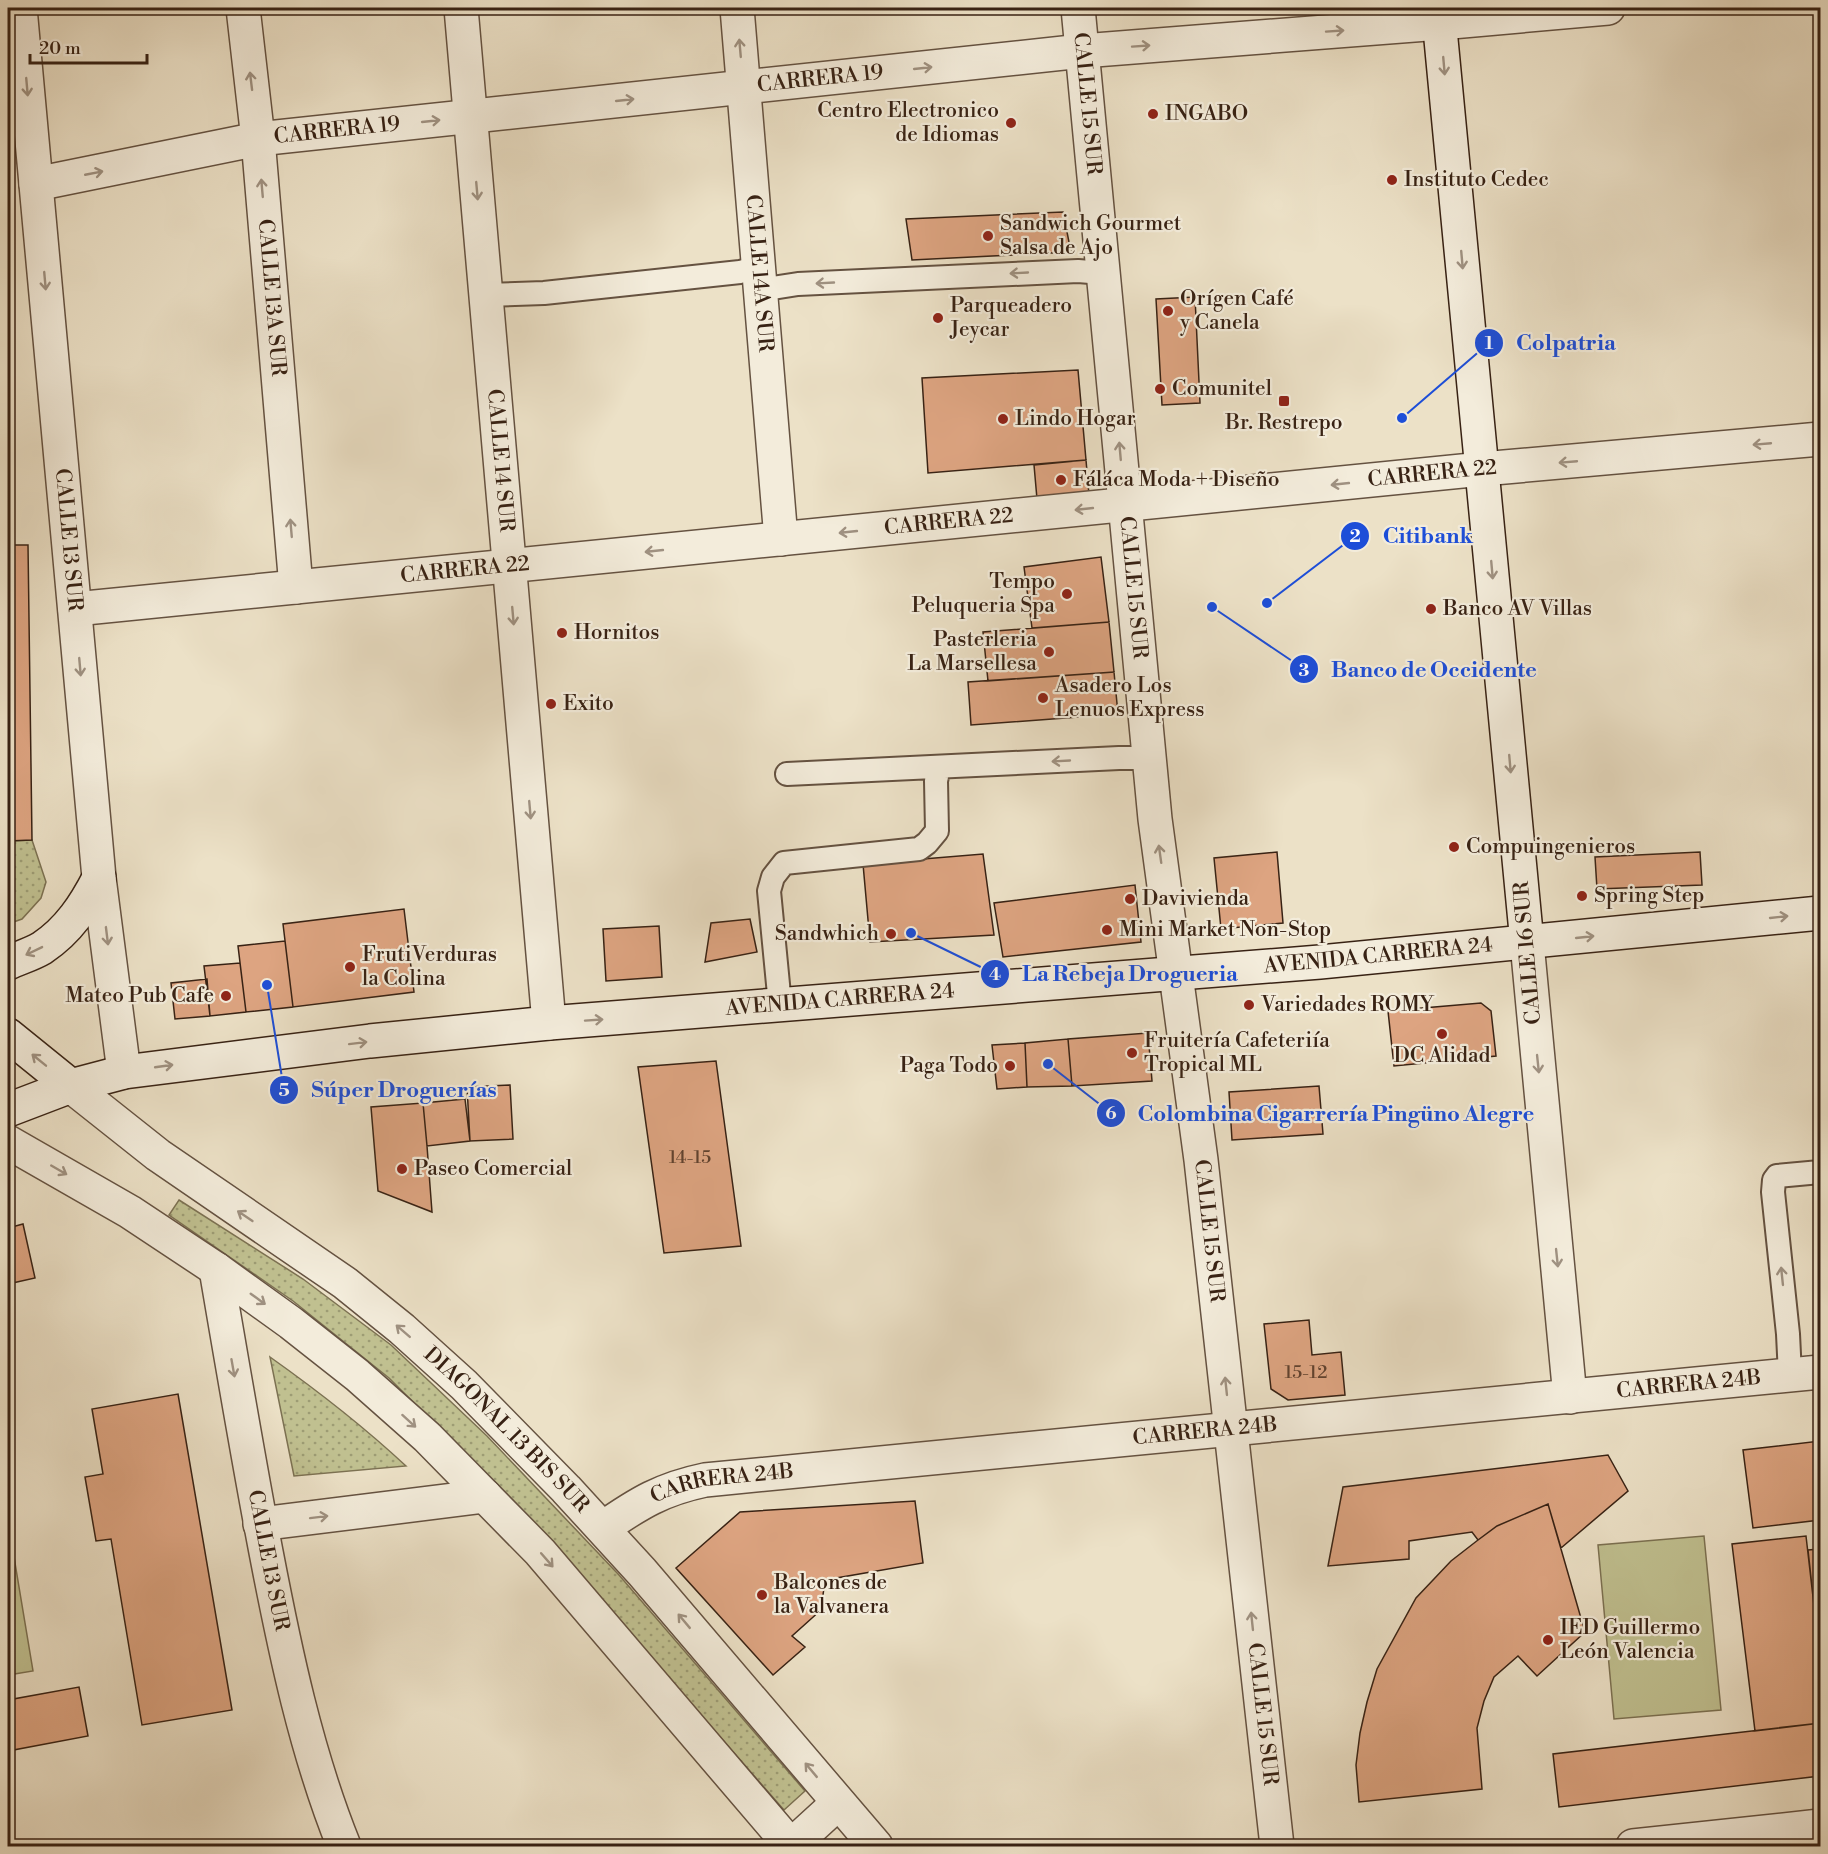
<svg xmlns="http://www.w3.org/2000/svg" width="1828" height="1854" viewBox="0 0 1828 1854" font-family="'Libre Bodoni',serif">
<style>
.grass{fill:url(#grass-dots);stroke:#7c7152;stroke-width:1.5}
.park{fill:#c0c090;stroke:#7c7152;stroke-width:1.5}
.building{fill:#dda481;stroke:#382214;stroke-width:1.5}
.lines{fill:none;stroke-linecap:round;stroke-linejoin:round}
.service-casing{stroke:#655241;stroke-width:26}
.minor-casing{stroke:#655241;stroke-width:36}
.tertiary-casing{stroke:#655241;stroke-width:36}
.secondary-casing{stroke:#382214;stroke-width:36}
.service{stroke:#f3ecdb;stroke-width:22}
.minor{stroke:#f3ecdb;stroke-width:33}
.tertiary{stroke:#f3ecdb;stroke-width:33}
.secondary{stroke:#f3ecdb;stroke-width:33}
.oneway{stroke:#9f9181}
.poi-dot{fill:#8f2418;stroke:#f3ecdb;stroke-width:2}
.labels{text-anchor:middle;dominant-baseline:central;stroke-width:4.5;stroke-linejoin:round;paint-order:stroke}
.number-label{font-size:18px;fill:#61422f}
.street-label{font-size:21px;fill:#382214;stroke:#f3ecdb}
.poi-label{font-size:21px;fill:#382214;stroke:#f3ecdb;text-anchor:start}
.leader{fill:none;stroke:#1d4ed8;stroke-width:2}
.callout-dot{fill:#1d4ed8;stroke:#f3ecdb;stroke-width:2}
.mark-label{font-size:18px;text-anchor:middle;font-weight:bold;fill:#fff}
.callout-label{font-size:22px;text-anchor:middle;font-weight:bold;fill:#1d4ed8;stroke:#f3ecdb;stroke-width:4.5;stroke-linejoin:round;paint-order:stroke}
</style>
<defs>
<pattern id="grass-dots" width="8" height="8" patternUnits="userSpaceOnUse" patternTransform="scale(1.5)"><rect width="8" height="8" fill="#c0c090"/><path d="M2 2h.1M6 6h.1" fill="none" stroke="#9d9c74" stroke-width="1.8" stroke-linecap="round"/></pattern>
</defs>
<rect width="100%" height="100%" fill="#ece1c7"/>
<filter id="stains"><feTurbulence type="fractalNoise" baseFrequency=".00333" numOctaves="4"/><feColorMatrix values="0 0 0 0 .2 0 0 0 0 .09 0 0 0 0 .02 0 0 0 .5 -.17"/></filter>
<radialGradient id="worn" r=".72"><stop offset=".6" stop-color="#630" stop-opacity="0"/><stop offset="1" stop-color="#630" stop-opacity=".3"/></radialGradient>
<!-- grass -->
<path class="grass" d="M32,840L46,882L41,898L22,919L8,924V841Z
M179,1200L303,1279L391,1345L487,1436L619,1575L805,1791L784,1810L627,1631L498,1487L389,1378L293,1301L169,1215Z
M270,1357C318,1391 363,1426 406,1466L294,1476Z"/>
<!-- park -->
<path class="park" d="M8,1521L33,1671L8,1675Z
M1704,1536L1721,1710L1614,1719L1598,1545Z"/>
<!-- building -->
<path class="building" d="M1063,212L1071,252L912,260L906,219Z
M1195,297L1200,403L1162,405L1156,299Z
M8,309L11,377H8Z
M1078,370L1086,460L928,473L922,378Z
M1086,460L1089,495L1037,499L1034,465Z
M8,545H28L32,840L8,841Z
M1101,557L1109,622L1032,628L1024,567Z
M1109,622L1114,672L988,681L983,632Z
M1114,672L1118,714L971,725L968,682Z
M1277,852L1283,923L1221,929L1214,858Z
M1700,852L1702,885L1597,889L1595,857Z
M983,854L994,935L870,942L863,864Z
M1135,885L1141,942L1003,957L994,903Z
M404,909L414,992L293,1007L283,924Z
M750,919L757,952L705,962L711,923Z
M659,926L662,977L606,981L603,929Z
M285,941L293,1007L246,1012L238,946Z
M240,963L246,1012L210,1016L204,966Z
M207,979L210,1016L175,1019L171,983Z
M1481,1003L1491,1011L1496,1056L1394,1066L1388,1011Z
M1148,1033L1152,1081L1072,1086L1068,1039Z
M1068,1039L1072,1086L1027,1087L1025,1043Z
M1025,1043L1027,1087L997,1089L992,1045Z
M716,1061L741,1246L664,1253L638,1067Z
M510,1085L513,1139L470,1141L467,1087Z
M1319,1086L1323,1134L1232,1140L1229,1092Z
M465,1099L470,1141L427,1146L423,1103Z
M423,1103L427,1146L432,1212L378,1191L371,1107Z
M23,1224L35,1278L8,1284V1228Z
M1309,1320L1312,1355L1341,1352L1345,1395L1288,1400L1271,1389L1264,1324Z
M178,1394L232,1710L142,1725L111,1539L96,1541L85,1477L103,1474L92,1409Z
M1820,1441V1520L1753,1528L1743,1450Z
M1608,1455L1628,1491L1561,1548L1548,1504L1497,1526L1478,1540L1472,1532L1409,1541V1559L1328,1566L1343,1487Z
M915,1501L923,1563L825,1580L821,1610L792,1636L805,1647L773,1675L676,1568L740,1512Z
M1548,1504L1585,1632L1537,1676L1518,1656L1494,1677L1484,1701L1477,1728L1482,1789L1359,1802L1356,1765L1360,1733L1367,1702L1377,1669L1416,1598L1451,1561L1478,1540L1497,1526Z
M1806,1536L1820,1658V1723L1755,1731L1732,1544Z
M1820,1549V1604L1814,1605L1808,1550Z
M79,1687L88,1736L8,1751V1700Z
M1820,1723V1776L1559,1807L1553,1754Z"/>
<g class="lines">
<!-- service casing -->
<g class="service-casing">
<path id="service" d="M760,290L798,284L1078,271L1103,273
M485,295L544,293L740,272L758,267
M787,774L1119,758H1149
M780,1005L769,891L773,877L784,863L919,849L927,843L937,831L936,781L939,767
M1790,1375L1788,1334L1773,1192L1774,1180L1777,1176L1820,1172"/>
</g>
<!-- minor casing -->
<g class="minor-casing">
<g id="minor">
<path id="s1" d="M243,8L258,139L296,587"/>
<path id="s2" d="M461,8L549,1023"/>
<path id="s3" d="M737,8L781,539"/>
<path id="s4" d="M1078,8L1155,819L1201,1160L1277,1846"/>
<path id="s5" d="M36,184L258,139L1082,51L1440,23"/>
<path id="s6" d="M75,609L1482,469L1820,439"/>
<path d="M1527,943L1570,1397"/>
<path id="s7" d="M216,1269C232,1363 248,1458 266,1552C285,1651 306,1752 344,1846"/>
<path d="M260,1524L485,1496"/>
<path id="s8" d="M603,1528C639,1503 662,1489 705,1480L1820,1372"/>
<path d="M1633,1846L1820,1826"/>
</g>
</g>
<!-- tertiary casing -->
<g class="tertiary-casing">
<g id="tertiary">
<path id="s9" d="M20,8L99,878L124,1072"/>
<path d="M1440,23L1608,8"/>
<path id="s10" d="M71,1086L158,1155L345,1283L402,1329L464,1385L566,1489L642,1572L876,1846"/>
<path d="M8,1142L130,1212L216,1269L291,1323L357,1375L427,1437L540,1552L791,1846"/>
<path d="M791,1846L838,1803"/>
</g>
</g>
<!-- secondary casing -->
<g class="secondary-casing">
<g id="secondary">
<path d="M1438,8L1527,943"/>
<path d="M8,963C19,958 32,954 42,948C69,930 85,905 99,878"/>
<path d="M8,1035L71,1086"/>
<path id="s11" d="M8,1110L71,1086L124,1072L370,1041L549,1023L1320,962L1820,913"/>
</g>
</g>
<!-- service -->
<use href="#service" class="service"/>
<!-- minor -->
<use href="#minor" class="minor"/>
<!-- tertiary -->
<use href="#tertiary" class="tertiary"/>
<!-- secondary -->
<use href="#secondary" class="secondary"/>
</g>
<!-- one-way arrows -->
<defs><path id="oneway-shaft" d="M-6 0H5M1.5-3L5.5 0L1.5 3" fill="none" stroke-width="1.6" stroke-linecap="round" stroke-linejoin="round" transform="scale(1.5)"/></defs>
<g class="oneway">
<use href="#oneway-shaft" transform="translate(1335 31) rotate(-4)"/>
<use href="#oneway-shaft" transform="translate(1141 46) rotate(-4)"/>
<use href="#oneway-shaft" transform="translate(740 48) rotate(-95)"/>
<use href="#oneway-shaft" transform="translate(1444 66) rotate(85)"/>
<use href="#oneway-shaft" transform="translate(923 68) rotate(-6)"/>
<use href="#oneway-shaft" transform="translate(251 81) rotate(-97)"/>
<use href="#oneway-shaft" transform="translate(27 87) rotate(85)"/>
<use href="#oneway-shaft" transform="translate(625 100) rotate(-6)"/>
<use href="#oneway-shaft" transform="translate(431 121) rotate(-6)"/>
<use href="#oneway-shaft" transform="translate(94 173) rotate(-11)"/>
<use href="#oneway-shaft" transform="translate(262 188) rotate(-95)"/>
<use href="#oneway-shaft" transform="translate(477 191) rotate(85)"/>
<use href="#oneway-shaft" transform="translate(1462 260) rotate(85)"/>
<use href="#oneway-shaft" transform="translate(1019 273) rotate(177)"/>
<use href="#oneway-shaft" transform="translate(45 281) rotate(85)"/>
<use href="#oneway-shaft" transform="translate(825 283) rotate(177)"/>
<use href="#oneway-shaft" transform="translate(1762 444) rotate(175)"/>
<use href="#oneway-shaft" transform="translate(1120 451) rotate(-95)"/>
<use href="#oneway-shaft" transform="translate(1568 462) rotate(175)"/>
<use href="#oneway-shaft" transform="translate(1340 484) rotate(174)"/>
<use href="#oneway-shaft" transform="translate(1084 509) rotate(174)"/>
<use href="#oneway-shaft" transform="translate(291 528) rotate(-95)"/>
<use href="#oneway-shaft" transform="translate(848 532) rotate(174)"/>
<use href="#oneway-shaft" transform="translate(654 551) rotate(174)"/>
<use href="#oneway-shaft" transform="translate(1492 570) rotate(85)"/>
<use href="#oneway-shaft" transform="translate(513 616) rotate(85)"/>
<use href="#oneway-shaft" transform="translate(80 667) rotate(85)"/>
<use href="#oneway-shaft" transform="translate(1061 761) rotate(177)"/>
<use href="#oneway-shaft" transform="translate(1510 764) rotate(85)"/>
<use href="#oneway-shaft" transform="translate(530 810) rotate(85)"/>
<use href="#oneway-shaft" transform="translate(1160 854) rotate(-98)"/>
<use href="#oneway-shaft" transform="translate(1779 917) rotate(-6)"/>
<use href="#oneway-shaft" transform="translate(107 936) rotate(83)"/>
<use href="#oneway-shaft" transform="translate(1585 937) rotate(-6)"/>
<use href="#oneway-shaft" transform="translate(34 951) rotate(154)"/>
<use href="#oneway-shaft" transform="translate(594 1020) rotate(-4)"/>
<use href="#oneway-shaft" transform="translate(358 1043) rotate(-7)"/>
<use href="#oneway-shaft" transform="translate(39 1060) rotate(-141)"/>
<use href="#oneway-shaft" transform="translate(1538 1064) rotate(84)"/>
<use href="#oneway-shaft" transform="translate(164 1066) rotate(-8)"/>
<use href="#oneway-shaft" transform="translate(59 1170) rotate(30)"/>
<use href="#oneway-shaft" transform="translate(245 1216) rotate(-146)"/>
<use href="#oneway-shaft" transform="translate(1557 1258) rotate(84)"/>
<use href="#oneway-shaft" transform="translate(1782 1276) rotate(-96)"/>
<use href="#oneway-shaft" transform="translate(258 1299) rotate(36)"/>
<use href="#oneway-shaft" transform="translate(403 1331) rotate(-139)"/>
<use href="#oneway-shaft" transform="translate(233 1368) rotate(80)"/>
<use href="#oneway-shaft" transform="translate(1226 1386) rotate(-96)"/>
<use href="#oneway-shaft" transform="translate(409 1421) rotate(42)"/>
<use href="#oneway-shaft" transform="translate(319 1517) rotate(-7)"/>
<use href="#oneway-shaft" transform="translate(547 1560) rotate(49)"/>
<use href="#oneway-shaft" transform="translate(684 1621) rotate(-130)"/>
<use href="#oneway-shaft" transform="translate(1252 1621) rotate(-96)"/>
<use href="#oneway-shaft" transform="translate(811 1770) rotate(-130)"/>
</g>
<!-- markers -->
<g class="poi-dot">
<circle cx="1153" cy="114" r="6"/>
<circle cx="1011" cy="123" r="6"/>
<circle cx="1392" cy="180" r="6"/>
<circle cx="988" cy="236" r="6"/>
<circle cx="1168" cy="311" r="6"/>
<circle cx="938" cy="318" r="6"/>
<circle cx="1160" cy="389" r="6"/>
<rect x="1278" y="395" width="12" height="12" rx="3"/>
<circle cx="1003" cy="419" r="6"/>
<circle cx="1061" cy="480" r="6"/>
<circle cx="1067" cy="594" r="6"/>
<circle cx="1431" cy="609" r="6"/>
<circle cx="562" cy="633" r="6"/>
<circle cx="1049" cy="652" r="6"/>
<circle cx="1043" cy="698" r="6"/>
<circle cx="551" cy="704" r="6"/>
<circle cx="1454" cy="847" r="6"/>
<circle cx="1582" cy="896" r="6"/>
<circle cx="1130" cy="899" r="6"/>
<circle cx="1107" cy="930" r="6"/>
<circle cx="891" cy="934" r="6"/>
<circle cx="350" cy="967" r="6"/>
<circle cx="226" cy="996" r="6"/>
<circle cx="1249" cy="1005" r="6"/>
<circle cx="1442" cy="1034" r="6"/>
<circle cx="1132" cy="1053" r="6"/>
<circle cx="1010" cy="1066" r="6"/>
<circle cx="402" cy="1169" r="6"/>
<circle cx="762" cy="1595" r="6"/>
<circle cx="1548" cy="1640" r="6"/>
</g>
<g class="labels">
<!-- number labels -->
<g class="number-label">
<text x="690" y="1157">14-15</text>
<text x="1306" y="1372">15-12</text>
</g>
<!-- street labels -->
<g class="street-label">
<text stroke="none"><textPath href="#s5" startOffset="792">CARRERA 19</textPath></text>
<text stroke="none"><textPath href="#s4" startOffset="96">CALLE 15 SUR</textPath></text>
<text stroke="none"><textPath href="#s5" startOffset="306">CARRERA 19</textPath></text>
<text stroke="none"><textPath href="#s3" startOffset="266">CALLE 14A SUR</textPath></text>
<text stroke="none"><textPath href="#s1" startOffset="291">CALLE 13A SUR</textPath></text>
<text stroke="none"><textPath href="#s2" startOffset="454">CALLE 14 SUR</textPath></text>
<text stroke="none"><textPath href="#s6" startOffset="1364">CARRERA 22</textPath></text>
<text stroke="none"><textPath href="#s6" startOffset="878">CARRERA 22</textPath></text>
<text stroke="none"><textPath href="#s9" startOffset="534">CALLE 13 SUR</textPath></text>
<text stroke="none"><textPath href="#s6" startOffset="392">CARRERA 22</textPath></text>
<text stroke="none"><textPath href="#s4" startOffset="582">CALLE 15 SUR</textPath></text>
<text transform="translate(1528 953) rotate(-95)">CALLE 16 SUR</text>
<text stroke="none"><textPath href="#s11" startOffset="1382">AVENIDA CARRERA 24</textPath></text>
<text stroke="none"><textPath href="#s11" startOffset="842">AVENIDA CARRERA 24</textPath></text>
<text stroke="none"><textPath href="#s4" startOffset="1230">CALLE 15 SUR</textPath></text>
<text stroke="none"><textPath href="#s8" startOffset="1102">CARRERA 24B</textPath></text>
<text stroke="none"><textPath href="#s10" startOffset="556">DIAGONAL 13 BIS SUR</textPath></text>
<text stroke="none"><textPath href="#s8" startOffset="616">CARRERA 24B</textPath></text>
<text stroke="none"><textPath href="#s8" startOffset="130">CARRERA 24B</textPath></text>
<text stroke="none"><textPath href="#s7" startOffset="296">CALLE 13 SUR</textPath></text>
<text stroke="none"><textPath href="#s4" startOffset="1716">CALLE 15 SUR</textPath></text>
</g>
<!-- poi labels -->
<g class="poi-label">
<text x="999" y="111" text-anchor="end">Centro Electronico<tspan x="999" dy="24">de Idiomas</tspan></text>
<text x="1165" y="114">INGABO</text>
<text x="1404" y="180">Instituto Cedec</text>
<text x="1000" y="224">Sandwich Gourmet<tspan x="1000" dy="24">Salsa de Ajo</tspan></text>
<text x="1180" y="299">Orígen Café<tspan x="1180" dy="24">y Canela</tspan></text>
<text x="950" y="306">Parqueadero<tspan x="950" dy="24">Jeycar</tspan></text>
<text x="1172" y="389">Comunitel</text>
<text x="1015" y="419">Lindo Hogar</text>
<text x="1284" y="423" text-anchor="middle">Br. Restrepo</text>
<text x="1073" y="480">Fáláca Moda + Diseño</text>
<text x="1055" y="582" text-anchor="end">Tempo<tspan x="1055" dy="24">Peluqueria Spa</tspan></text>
<text x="1443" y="609">Banco AV Villas</text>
<text x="574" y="633">Hornitos</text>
<text x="1037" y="640" text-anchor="end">Pasterleria<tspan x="1037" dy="24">La Marsellesa</tspan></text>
<text x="1055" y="686">Asadero Los<tspan x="1055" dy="24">Lenuos Express</tspan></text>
<text x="563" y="704">Exito</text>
<text x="1466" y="847">Compuingenieros</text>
<text x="1594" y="896">Spring Step</text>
<text x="1142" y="899">Davivienda</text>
<text x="1119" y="930">Mini Market Non-Stop</text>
<text x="879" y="934" text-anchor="end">Sandwhich</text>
<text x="362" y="955">FrutiVerduras<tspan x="362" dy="24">la Colina</tspan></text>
<text x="214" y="996" text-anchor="end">Mateo Pub Cafe</text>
<text x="1261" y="1005">Variedades ROMY</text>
<text x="1144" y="1041">Fruitería Cafeteriía<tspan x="1144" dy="24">Tropical ML</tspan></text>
<text x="1442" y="1056" text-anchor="middle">DC Alidad</text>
<text x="998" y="1066" text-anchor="end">Paga Todo</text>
<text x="414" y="1169">Paseo Comercial</text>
<text x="774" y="1583">Balcones de<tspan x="774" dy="24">la Valvanera</tspan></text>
<text x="1560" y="1628">IED Guillermo<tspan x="1560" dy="24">León Valencia</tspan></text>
</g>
</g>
<!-- callouts -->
<path class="leader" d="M1402 418L1489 343M1267 603L1355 536M1212 607L1304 669M911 933L995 974M267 985L284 1090M1048 1064L1111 1113"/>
<g class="callout-dot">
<circle cx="1402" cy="418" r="6"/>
<circle cx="1267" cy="603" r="6"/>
<circle cx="1212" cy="607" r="6"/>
<circle cx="911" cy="933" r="6"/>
<circle cx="267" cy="985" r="6"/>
<circle cx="1048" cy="1064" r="6"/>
<circle cx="1489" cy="343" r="15"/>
<circle cx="1355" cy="536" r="15"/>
<circle cx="1304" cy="669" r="15"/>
<circle cx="995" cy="974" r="15"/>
<circle cx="284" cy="1090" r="15"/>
<circle cx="1111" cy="1113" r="15"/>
</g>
<g class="mark-label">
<text x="1489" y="349">1</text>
<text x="1355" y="542">2</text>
<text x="1304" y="676">3</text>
<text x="995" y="980">4</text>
<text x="284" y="1096">5</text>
<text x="1111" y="1119">6</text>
</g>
<g class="callout-label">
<text x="1566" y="350">Colpatria</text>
<text x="1428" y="543">Citibank</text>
<text x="1434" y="677">Banco de Occidente</text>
<text x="1130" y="981">La Rebeja Drogueria</text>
<text x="404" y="1097">Súper Droguerías</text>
<text x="1336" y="1121">Colombina Cigarrería Pingüno Alegre</text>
</g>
<!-- margin -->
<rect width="1828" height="1854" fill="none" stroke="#ece1c7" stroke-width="30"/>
<rect x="9" y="9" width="1810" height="1836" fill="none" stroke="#382214" stroke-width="3"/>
<rect x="15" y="15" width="1798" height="1824" fill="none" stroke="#382214" stroke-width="1.5"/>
<!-- scale -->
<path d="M30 54v9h117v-9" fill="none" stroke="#382214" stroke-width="3"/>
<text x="39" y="54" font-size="18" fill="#382214" stroke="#f3ecdb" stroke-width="4.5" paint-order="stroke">20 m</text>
<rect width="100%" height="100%" filter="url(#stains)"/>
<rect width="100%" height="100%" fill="url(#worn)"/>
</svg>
